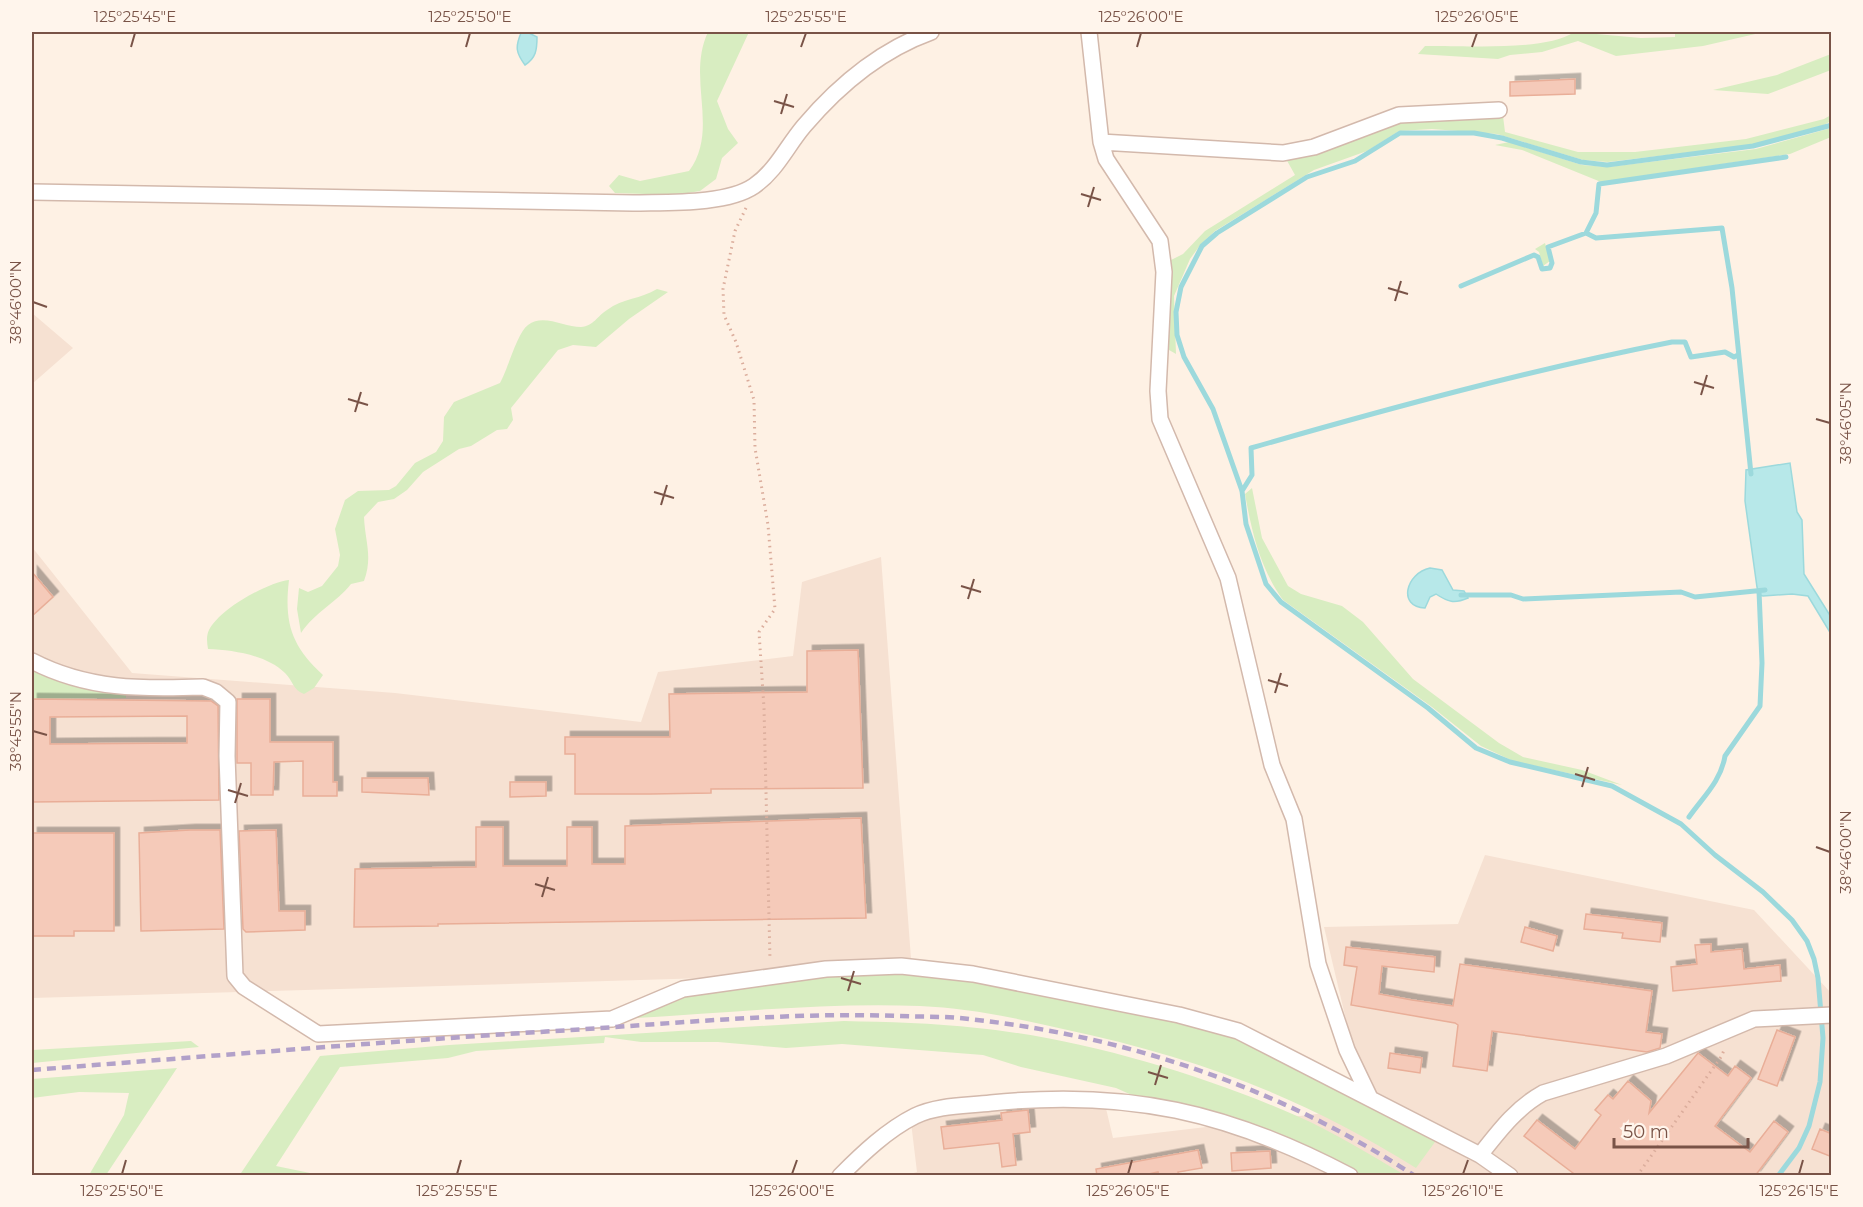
<svg xmlns="http://www.w3.org/2000/svg" width="1863" height="1207" viewBox="0 0 1863 1207" font-family="Montserrat,sans-serif">
<style>
.residential{fill:#f6e1d2}
.green{fill:#d8edc1}
.water{fill:#b7e8e9;stroke:#9cd9dc;stroke-width:1.5}
.lines{fill:none;stroke-linecap:round;stroke-linejoin:round}
.stream{stroke:#9cd9dc;stroke-width:5}
.building{fill:#f5cab9;stroke:#e9ae98;stroke-width:1.5;fill-rule:evenodd;filter:url(#shadow)}
.street-casing{stroke:#d3b9ac;stroke-width:18}
.path{stroke:#dbad9c;stroke-width:3;stroke-dasharray:1.5 4.5;stroke-linecap:butt}
.street{stroke:#fff;stroke-width:15}
.rail{stroke:#b2a1c9;stroke-width:4.5;stroke-dasharray:9 6;stroke-linecap:butt}
.ticks{fill:none;stroke:#795347;stroke-width:2}
.neatline{fill:none;stroke:#795347;stroke-width:2}
.ticks-label{font-size:15px;text-anchor:middle;fill:#795347}
</style>
<defs>
<filter id="shadow"><feDropShadow dx="5.5" dy="-5.5" stdDeviation="0" flood-color="#0004"/></filter>
</defs>
<rect width="100%" height="100%" fill="#fef1e4"/>
<!-- residential -->
<path class="residential" d="M32,313L73,348L32,384Z
M32,547L132,673L395,693L641,722L658,672L793,656L802,582L881,557L912,972L32,998Z
M1485,855L1754,910L1831,993V1175L903,1176L917,1172L910,1114L1104,1100L1113,1138L1367,1108L1324,927L1458,924Z"/>
<!-- green -->
<path class="green" d="M708,32H749L717,101L728,129L738,143L722,158L716,179L700,191L676,195L615,193L609,186L619,175L640,181L689,171C720,129 686,79 708,32Z
M1574,32L1641,38L1675,37V32H1764L1703,46L1616,56L1578,41L1542,52L1510,55L1498,59L1418,54L1425,46C1463,45 1545,52 1574,32Z
M1831,54V70L1768,94L1713,90L1777,75Z
M1831,115V121L1824,125L1751,145L1608,162L1583,160L1497,134L1432,129L1399,131L1367,151L1314,170L1215,231L1201,244L1190,259L1174,296L1176,354L1164,347L1171,260L1183,254L1205,231L1295,175L1285,157L1398,122L1503,116L1505,132L1578,152H1635L1746,139L1824,119Z
M1831,128V137L1790,154L1601,182L1522,150L1495,145L1509,142L1582,165L1608,167L1756,149Z
M1545,243L1550,261L1543,266L1539,252L1535,249Z
M657,289L668,292L629,319L596,347L573,345L558,350L511,408L513,420L507,429L497,430L471,446L459,449L423,472L407,490L394,499L378,502L364,517C365,542 373,556 364,581L351,584C336,603 315,612 301,633L297,609L299,588L308,592L322,586L338,566L340,555L335,529L345,500L358,491L389,490L396,486L415,463L436,452L443,441L444,417L454,402L500,383C508,369 517,333 528,325C543,313 564,327 581,327C594,326 597,316 607,310C623,298 641,299 657,289Z
M1252,488L1262,538L1288,586L1301,594L1342,606L1363,622L1413,679L1499,743L1523,757L1582,770L1622,785L1513,761L1481,746L1432,707L1283,600C1260,568 1252,533 1245,494Z
M289,580C284,622 291,646 323,675L314,688L304,694C293,690 293,681 285,673C267,655 233,650 208,649C207,643 206,636 209,630C220,609 266,583 289,580Z
M32,667C58,687 95,688 126,692V698L32,699Z
M902,970L974,978L1237,1034L1369,1102L1435,1142L1416,1168C1301,1096 1195,1057 1063,1029C1016,1018 968,1008 920,1006C820,1002 719,1014 620,1019L683,992L773,980Z
M844,1021C888,1022 933,1023 977,1028C1080,1038 1201,1074 1297,1116C1334,1132 1370,1155 1405,1175H1362L1328,1158L1143,1100L1116,1088L1021,1067L983,1055L842,1044L786,1048L718,1042H641L605,1037L604,1043L476,1051L448,1058L340,1067L276,1166L310,1173V1175L239,1176L320,1056L449,1045Z
M191,1041L199,1047L32,1063V1050Z
M177,1068L106,1175H89L124,1115L129,1093L79,1092L32,1098V1079Z"/>
<!-- water -->
<path class="water" d="M527,32L537,37C537,50 536,58 525,65C516,53 515,47 521,33Z
M1790,463L1797,512L1802,520L1804,574L1831,617V634L1808,596L1792,594L1763,596L1759,595L1757,587L1745,501L1746,470Z
M1430,568L1442,570L1453,590L1464,591L1468,598C1454,604 1448,602 1436,594L1430,597L1425,608C1397,607 1406,573 1430,568Z"/>
<g class="lines">
<!-- stream -->
<path class="stream" d="M1461,286L1534,255L1538,257L1542,269L1550,268L1552,263L1548,247L1586,233
M1751,474L1732,288L1722,228L1596,238L1586,233L1596,213L1599,184L1786,157
M1242,491L1252,475L1251,448C1390,408 1530,370 1672,342H1685L1691,357L1725,352L1734,357L1738,355
M1461,595H1511L1523,599L1681,592L1695,597L1765,590
M1689,817C1703,797 1721,781 1725,756L1760,706L1762,663L1759,591
M1778,1176L1799,1148L1809,1126L1820,1082L1823,1038L1818,978L1814,959L1807,941L1792,920L1763,892L1715,855L1681,824L1612,786L1510,762L1476,748L1428,708L1281,602L1266,584L1246,524L1242,491L1213,409L1184,357L1177,335L1176,312L1181,287L1202,246L1217,233L1307,177L1355,161L1400,133H1474L1502,138L1581,162L1607,165L1753,146L1832,125"/>
</g>
<!-- building -->
<path class="building" d="M1575,79V94L1510,96V82Z
M32,572L53,597L32,616Z
M858,650L863,788L711,789V793L651,794H575V754H565V737H670L669,694L807,692V651Z
M32,699L211,701L218,706L219,800L32,802ZM187,716V743L50,744V717Z
M237,699H270V742H333V782H337V796H303V761L274,762L273,795H251V763H237Z
M362,778H428L429,795L362,792Z
M510,782H546V796L510,797Z
M861,818L866,918L438,924V926L354,927L355,869L476,867V827H503V866H567V827H592V864H625V826Z
M190,830H220L224,929L141,931L139,833Z
M276,830L279,911H305V930L246,932L243,929L239,831Z
M32,833H114V931H74V936H32Z
M1586,914L1662,923L1660,942L1622,938L1623,933L1584,929Z
M1525,927L1557,936L1553,951L1521,942Z
M1711,944V952L1742,949L1744,969L1780,965L1781,981L1673,991L1671,967L1697,964L1695,945Z
M1346,947L1435,957L1434,972L1382,966L1379,994L1412,1000L1453,1006L1460,964L1652,991L1646,1032L1662,1034L1660,1048L1647,1052L1492,1031L1487,1071L1453,1066L1458,1025L1455,1023L1351,1005L1357,967L1344,965Z
M1777,1030L1795,1037L1777,1086L1758,1079Z
M1390,1053L1422,1058L1420,1073L1388,1068Z
M1698,1053L1728,1076L1735,1066L1751,1078L1715,1126L1750,1152L1774,1121L1788,1132L1755,1176H1577L1524,1136L1537,1120L1575,1149L1601,1115L1595,1110L1608,1095L1613,1099L1628,1081L1651,1101L1649,1113Z
M1028,1110L1030,1132L1013,1134L1016,1165L1002,1167L999,1143L944,1149L941,1127L1002,1120L1001,1113Z
M1820,1129L1832,1134V1157L1812,1149Z
M1198,1150L1202,1168L1178,1172L1179,1176H1159L1158,1172L1140,1176H1097L1096,1169Z
M1270,1151L1271,1168L1232,1171L1231,1153Z"/>
<g class="lines">
<!-- street casing -->
<g class="street-casing">
<path id="street" d="M1089,32L1101,142L1106,159L1160,241L1164,272L1158,391L1160,419L1228,578L1272,765L1294,819L1318,964L1347,1050L1370,1098
M1101,142L1283,153L1314,147L1399,115L1499,110
M32,192L633,203C666,202 726,205 754,186C776,171 787,146 804,126C838,86 881,50 931,32
M32,661C88,690 141,689 203,687L216,692L228,702L227,756L235,976L244,987L318,1034L612,1019L683,989L826,969L901,966L973,974L1179,1015L1238,1031L1480,1155L1510,1176
M1480,1155C1499,1131 1516,1108 1543,1093L1666,1056L1754,1019L1832,1015
M840,1176C862,1154 887,1130 915,1116C938,1105 966,1106 991,1103C1127,1089 1229,1112 1350,1176"/>
</g>
<!-- path -->
<path class="path" d="M746,208L735,231L723,289L724,315L736,342L754,400L755,448L768,525L775,609L759,632L764,708L770,960
M1637,1176L1721,1057L1725,1048"/>
<!-- street -->
<use href="#street" class="street"/>
<!-- rail -->
<path class="rail" d="M32,1070C211,1056 391,1041 571,1030C680,1023 789,1012 898,1016C922,1017 946,1016 969,1019C1128,1036 1282,1089 1415,1176"/>
</g>
<!-- ticks -->
<path class="ticks" d="M131,47L135,33M466,47L470,33M801,47L806,33M1137,47L1141,33M1472,47L1477,33M774,101L794,107M781,114L787,94M1081,194L1101,200M1088,207L1094,187M1388,288L1408,294M1395,301L1401,281M33,302L47,307M1694,382L1714,388M1701,395L1707,375M348,399L368,405M355,412L361,392M1816,419L1830,423M654,492L674,498M661,505L667,485M961,586L981,592M968,599L974,579M1268,680L1288,686M1275,693L1281,673M33,731L47,735M1575,774L1595,780M1582,787L1588,767M228,790L248,796M235,803L241,783M1816,847L1830,852M535,884L555,890M542,897L548,877M841,978L861,984M848,991L854,971M1148,1072L1168,1078M1155,1085L1161,1065M122,1174L126,1160M457,1174L461,1160M792,1174L797,1160M1128,1174L1132,1160M1463,1174L1468,1160M1799,1174L1803,1160"/>
<!-- border -->
<rect width="1863" height="1207" fill="none" stroke="#fff5ec" stroke-width="66"/>
<!-- scale -->
<path d="M1614 1138v9h134v-9" fill="none" stroke="#795347" stroke-width="3"/>
<text x="1623" y="1138" font-size="18" fill="#795347" stroke="#fff5ec" stroke-width="4.5" paint-order="stroke">50 m</text>
<rect x="33" y="33" width="1797" height="1141" class="neatline"/>
<g class="ticks-label">
<text x="135" y="22">125°25'45"E</text>
<text x="470" y="22">125°25'50"E</text>
<text x="806" y="22">125°25'55"E</text>
<text x="1141" y="22">125°26'00"E</text>
<text x="1477" y="22">125°26'05"E</text>
<text transform="translate(16 302) rotate(-90)" y="5">38°46'00"N</text>
<text transform="translate(1846 423) rotate(-90)" y="5">38°46'05"N</text>
<text transform="translate(16 731) rotate(-90)" y="5">38°45'55"N</text>
<text transform="translate(1846 852) rotate(-90)" y="5">38°46'00"N</text>
<text x="122" y="1196">125°25'50"E</text>
<text x="457" y="1196">125°25'55"E</text>
<text x="792" y="1196">125°26'00"E</text>
<text x="1128" y="1196">125°26'05"E</text>
<text x="1463" y="1196">125°26'10"E</text>
<text x="1799" y="1196">125°26'15"E</text>
</g>
</svg>
